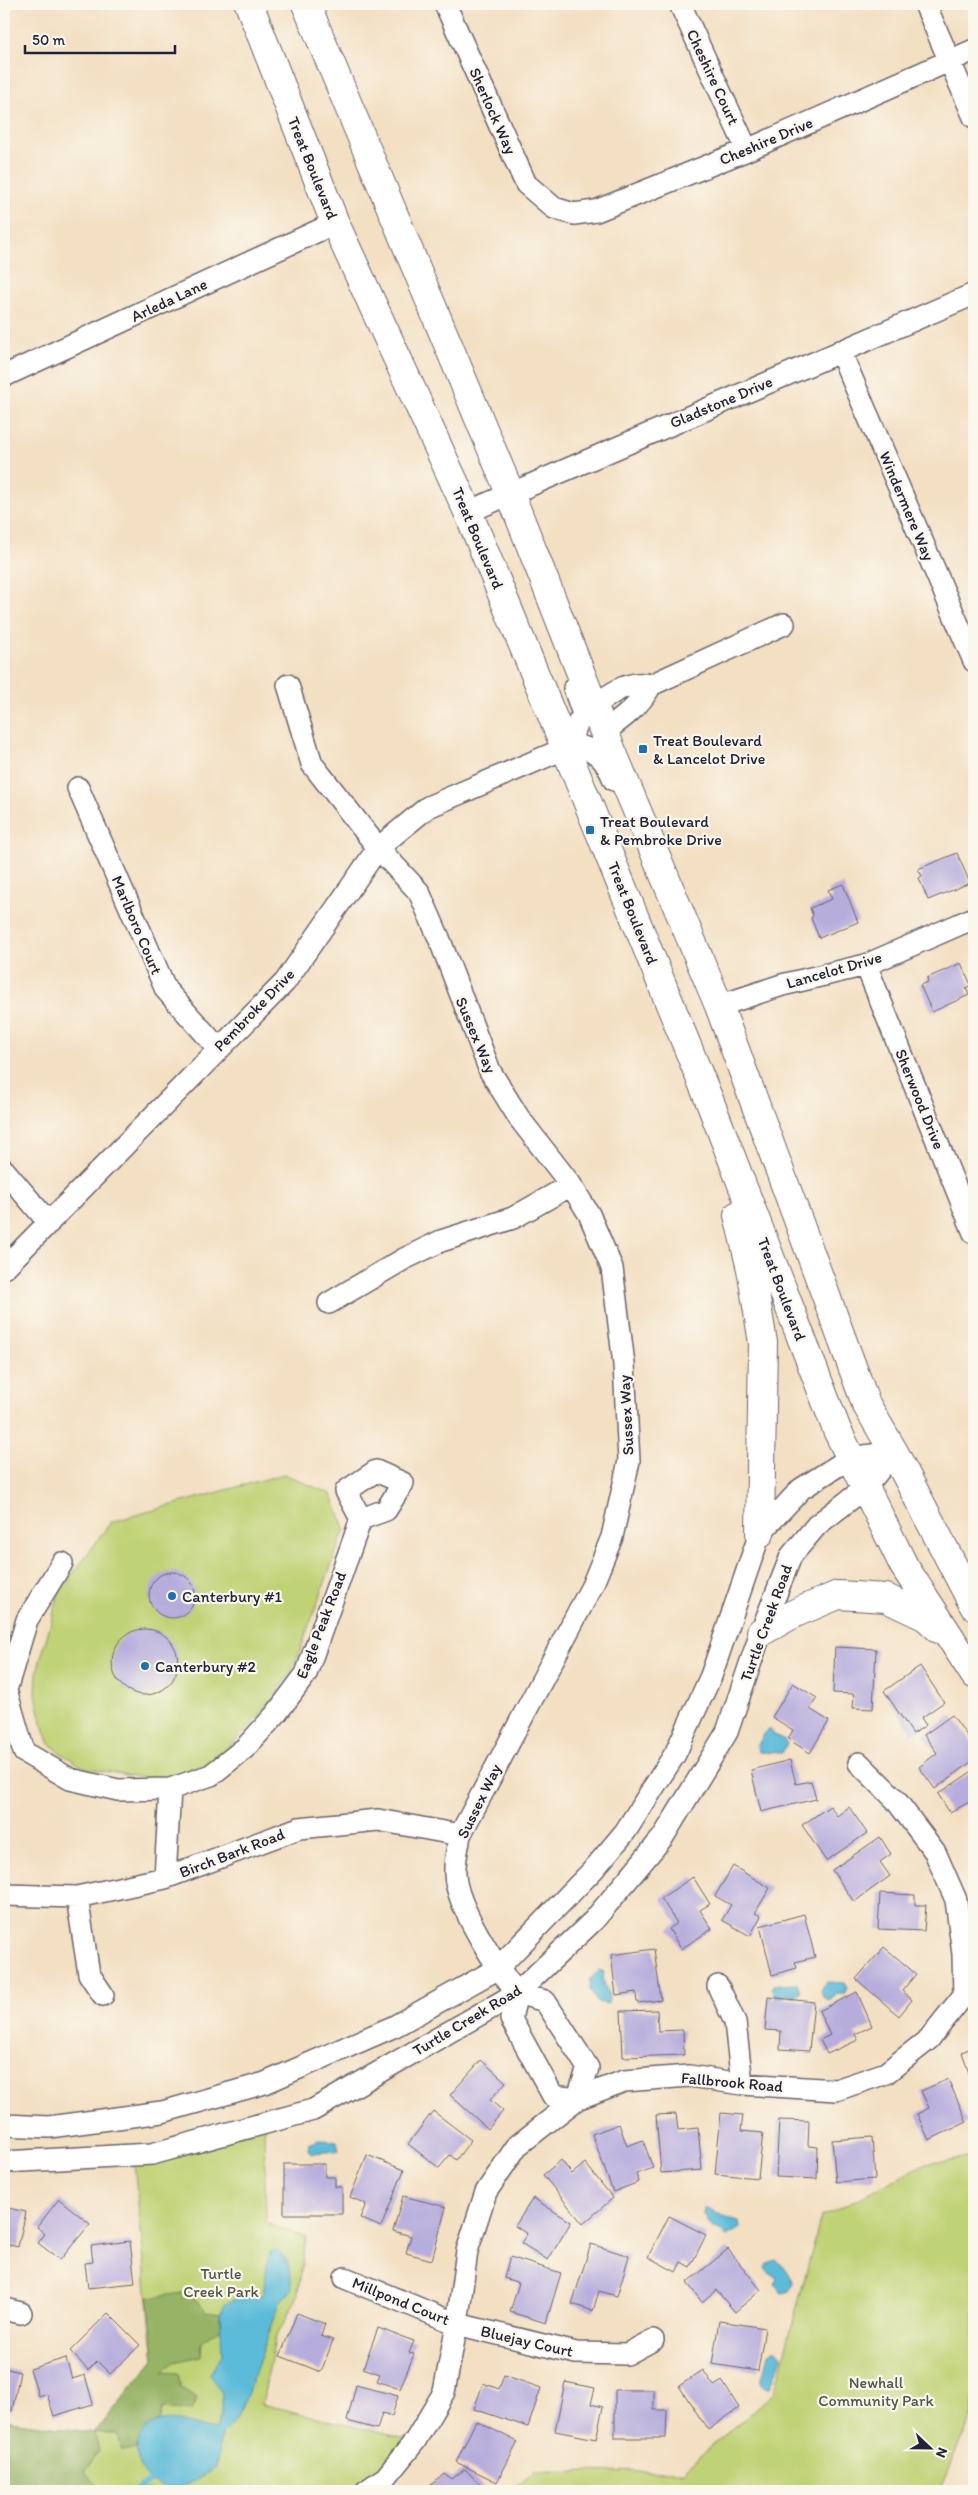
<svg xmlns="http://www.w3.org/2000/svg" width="978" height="2495" viewBox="0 0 978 2495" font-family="Itim,sans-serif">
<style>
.green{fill:#bfd275;stroke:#707a58}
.forest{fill:#97b466;stroke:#5c6b50}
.water{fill:#5bbbd9;stroke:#3e6e8a}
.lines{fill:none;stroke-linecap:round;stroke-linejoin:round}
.stream{stroke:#5bbbd9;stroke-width:6}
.building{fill:#b7addd}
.minor-casing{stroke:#6b646a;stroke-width:24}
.major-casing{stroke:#6b646a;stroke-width:30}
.minor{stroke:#fff;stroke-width:21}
.major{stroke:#fff;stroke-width:28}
.poi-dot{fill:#1f6fb2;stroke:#fbf7ec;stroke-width:2}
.labels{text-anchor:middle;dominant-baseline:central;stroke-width:4.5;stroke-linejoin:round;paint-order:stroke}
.street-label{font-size:16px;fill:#22223b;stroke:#fbf7ec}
.poi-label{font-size:16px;fill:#22223b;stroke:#fbf7ec;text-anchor:start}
.park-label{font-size:16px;fill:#51574c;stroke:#fbf7ec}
</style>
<rect width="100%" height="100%" fill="#fbf7ec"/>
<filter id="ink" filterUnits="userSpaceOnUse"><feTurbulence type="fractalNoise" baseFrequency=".02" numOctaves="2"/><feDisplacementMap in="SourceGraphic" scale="10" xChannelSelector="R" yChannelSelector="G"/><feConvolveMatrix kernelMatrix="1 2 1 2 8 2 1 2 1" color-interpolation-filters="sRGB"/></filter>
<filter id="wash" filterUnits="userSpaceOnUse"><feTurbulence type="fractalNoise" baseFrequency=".0096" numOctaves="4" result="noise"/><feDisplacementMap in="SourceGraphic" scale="20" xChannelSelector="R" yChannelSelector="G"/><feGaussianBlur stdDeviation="1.12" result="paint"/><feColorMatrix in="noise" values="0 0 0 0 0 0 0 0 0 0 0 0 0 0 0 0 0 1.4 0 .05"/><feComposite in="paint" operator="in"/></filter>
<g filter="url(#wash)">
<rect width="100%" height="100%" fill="#f3dfc2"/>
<!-- green -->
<path class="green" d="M284,1474L331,1494L345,1528L298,1656L288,1677L258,1718L216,1760L170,1779L145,1778L85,1768L59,1752L49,1742L42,1722L36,1695L37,1672L59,1593L111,1522Z
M264,2123L266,2223L306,2238L297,2298L275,2339L262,2404L415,2441L366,2491H4V2420L95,2433L154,2359L133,2155Z
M974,2156V2412L939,2491H513L534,2471L682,2472L774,2393L821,2217L926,2164Z"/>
<!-- forest -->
<path class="forest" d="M187,2292L207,2311L220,2313V2329L202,2341L201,2356L174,2362L163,2372L178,2373L181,2388L197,2398L192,2411L163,2408L159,2421C146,2429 139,2434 136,2449L122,2451L117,2433H95L99,2452L84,2472L101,2489L100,2491H4V2420L95,2433L154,2359L148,2296L157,2297Z"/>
<!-- water -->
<path class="water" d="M767,1730H771L774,1735L785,1740L787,1744L782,1753L758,1752L757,1746Z
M599,1970L604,1972C600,1984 612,1992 608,2004L597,2002L590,1990L591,1978Z
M828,1982L844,1983L847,1988L844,1994H837L829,2000L824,1998L820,1991L823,1985Z
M797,1984L801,1991L796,1996L787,1994L784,1997H776L771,1989L773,1985Z
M319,2140L337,2141L339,2151L312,2153L308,2150L309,2144Z
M705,2208C714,2209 717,2215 723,2217C729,2220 733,2218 739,2222L740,2228L727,2236L718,2229C709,2227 709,2222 704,2215Z
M279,2251L290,2265L292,2290L280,2302L246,2398L235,2421L221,2435L216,2468C203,2476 190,2485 175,2488C142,2494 117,2436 158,2422C175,2416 198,2427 215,2430L222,2413V2392L209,2375L222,2355L220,2313L225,2304L244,2295H263L269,2252Z
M776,2260C785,2267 789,2274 793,2285L789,2291L782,2293L774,2285L776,2279L766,2268L768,2263Z
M772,2350H776L782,2357L770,2387H765L761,2384L768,2353H770Z"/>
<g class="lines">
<!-- stream -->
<path class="stream" d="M137,2491L150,2481"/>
</g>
<g id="blocks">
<!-- building -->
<path class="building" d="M957,853L970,883L928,900L919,878L922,876L918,869Z
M843,884L858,922L819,938L811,918L813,916L810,908L832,899L828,890Z
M961,963L971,985L966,988L969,995L932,1012L920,985L928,982L927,978Z
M149 1595a23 23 0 1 1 46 0a23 23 0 1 1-46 0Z
M112 1662a33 33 0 1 1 66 0a33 33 0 1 1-66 0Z
M835,1647L876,1649L873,1709L853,1708L854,1694L833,1693Z
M920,1666L944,1702L921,1718L926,1725L913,1734L884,1691Z
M793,1683L817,1698L810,1709L829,1721L810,1753L788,1739L793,1730L772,1717Z
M952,1715L974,1745V1760L935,1789L919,1767L937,1753L924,1735Z
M790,1760L796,1784L811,1781L816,1799L761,1812L751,1770Z
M974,1770V1810L969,1802L950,1813L938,1794Z
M830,1806L837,1816L849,1807L867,1833L826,1861L802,1825Z
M880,1837L891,1854L880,1862L890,1876L854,1902L832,1870Z
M733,1866L770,1888L755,1913L761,1916L750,1936L722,1920L731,1905L715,1896Z
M693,1877L710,1904L700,1910L712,1929L681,1949L669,1929L677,1923L661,1898Z
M880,1893L915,1895V1905H926L924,1931L878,1929Z
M804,1914L815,1957L795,1962L797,1968L772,1975L760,1926Z
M884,1947L916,1974L902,1991L912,2000L899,2016L856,1979Z
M654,1949L661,2000L637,2003L636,1992L616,1995L611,1955Z
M857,1992L872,2026L855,2034L858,2040L827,2054L820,2040L830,2035L819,2011Z
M768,1997L814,2002L809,2051L780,2049L781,2031L765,2030Z
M657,2010L658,2031L683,2030L684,2055L623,2057L621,2011Z
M974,2047V2088L962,2052Z
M481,2060L506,2082L490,2100L503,2111L488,2129L450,2095Z
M948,2079L967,2122L929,2140L917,2114L929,2108L921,2091Z
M433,2111L471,2140L456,2160L450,2155L439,2168L408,2144Z
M721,2113L743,2115L741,2131L763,2133L758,2178L715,2174Z
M676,2114L678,2130L698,2128L702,2170L661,2173L656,2115Z
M779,2120L809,2121L808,2146L818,2147L817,2179L776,2177Z
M619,2124L627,2146L643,2140L653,2168L636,2174L639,2182L613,2192L592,2134Z
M872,2137L875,2179L836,2182L832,2140Z
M367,2155L404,2170L381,2227L360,2218L366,2204L350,2197Z
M561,2160L572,2174L585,2163L613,2198L583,2224L543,2175Z
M284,2164H325V2177H335V2187H342V2214H284Z
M403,2196L446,2207L432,2260L406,2253L411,2236L393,2231Z
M533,2198L571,2222L548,2260L521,2243L527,2234L515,2226Z
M59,2199L90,2224L60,2260L38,2243L45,2234L37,2227Z
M4,2207L26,2212L18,2247L6,2244L4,2249Z
M669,2216L706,2235L690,2267L681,2262L676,2272L648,2257Z
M130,2241L135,2283L88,2288L85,2263L93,2262L91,2246Z
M591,2244L629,2256L617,2296L599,2291L593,2311L572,2304Z
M728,2249L761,2290L735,2312L716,2290L702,2302L687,2283Z
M510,2257L561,2273L546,2323L510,2312L519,2283L504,2278Z
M108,2313L140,2345L110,2374L97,2361L88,2370L70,2351Z
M297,2313L325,2324L321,2336L333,2340L321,2372L280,2356Z
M719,2321L765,2328L758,2371L712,2364Z
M378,2328L414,2341L409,2353L414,2354L400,2389L377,2381L380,2374L363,2368Z
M66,2358L72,2379L85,2375L93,2404L54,2416L47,2394L39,2397L30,2369Z
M4,2368L20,2372L12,2411L4,2409Z
M703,2370L714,2386L722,2381L739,2408L708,2430L679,2386Z
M504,2375L541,2388L528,2427L474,2409L483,2383L499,2389Z
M565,2382L595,2388L591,2404L603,2407L596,2439L555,2431Z
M356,2385L398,2396L392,2416L382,2413L377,2429L347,2421Z
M615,2390H654V2410H667L666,2438H615Z
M476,2421L518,2442L497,2482L456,2462Z
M465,2469L484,2489L482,2491H427L426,2489L445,2474L452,2479Z"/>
</g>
</g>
<g filter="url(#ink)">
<use href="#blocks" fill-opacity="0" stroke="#6b646a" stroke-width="1"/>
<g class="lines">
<!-- minor casing -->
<g class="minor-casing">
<path id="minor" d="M445,4L526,184L554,208L574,214L596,211L747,150L974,50
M680,4L747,150
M925,4L974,117
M840,351L974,661
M4,376L335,223
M468,512L974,294
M288,685L312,764L378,848L419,892L439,938L490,1071L519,1118L571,1185L589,1214L612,1268L624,1364L629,1461L612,1537L592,1586L460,1835C458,1848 454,1861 455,1874C456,1906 497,1968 517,1993
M593,706C611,694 629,679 651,685
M604,732C622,719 641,705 651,685L784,624
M565,747L583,714L574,688
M78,788L166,990L218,1048
M866,965L974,1233
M719,1006L782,985L866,965L974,918
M4,1170L49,1223
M4,1268L285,982L378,848L428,807L573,745C596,748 606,760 614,780
M329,1303L404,1259L441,1241L513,1218L571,1185
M62,1563L27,1620L6,1690L24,1752L70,1779L118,1790L170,1789L211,1775L245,1748L276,1714L306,1674L361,1519L346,1491L376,1471L403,1483L386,1510L361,1519
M165,1878L170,1789
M4,1895L77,1897L165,1878L299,1828L378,1820L460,1835
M77,1897L89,1974L103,1995
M718,1986L735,2022L742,2084
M517,1993L545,2001L588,2068L577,2099L553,2096L511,2019Z
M4,2125L49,2127L162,2112L265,2083L395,2026L497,1969L593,1870L625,1832L675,1754L711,1676L760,1533L801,1489L850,1458L894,1452
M4,2162L152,2154L313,2110L517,1993L594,1920L663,1837L727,1732L761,1632L791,1556L817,1525L865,1488L894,1452
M345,2278L457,2324L576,2353L627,2354L653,2340
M4,2309L21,2313
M366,2491L386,2477L415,2441L444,2392L457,2324L467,2251L486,2192L517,2146L577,2099L624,2081L689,2076L742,2084L836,2090L886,2073L929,2039L964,1995L963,1954L956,1900L935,1852L895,1799L859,1763"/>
</g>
<!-- major casing -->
<g class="major-casing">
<path id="major" d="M249,4L335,223L468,512L565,747L710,1102L837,1430L904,1566L974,1674
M306,4L510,493L604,732L719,1006L866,1404L894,1452L974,1606
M738,1215L751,1269L763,1343L760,1533
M761,1632L793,1614L838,1595L886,1598L926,1617L939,1629"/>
</g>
<!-- minor -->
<use href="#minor" class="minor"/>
<!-- major -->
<use href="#major" class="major"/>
</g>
</g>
<!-- markers -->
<g class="poi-dot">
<rect x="638" y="744" width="10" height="10" rx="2.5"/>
<rect x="585" y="825" width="10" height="10" rx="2.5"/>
<circle cx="172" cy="1596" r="5"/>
<circle cx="145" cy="1666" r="5"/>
</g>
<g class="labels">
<!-- street labels -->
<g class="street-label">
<text transform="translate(713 77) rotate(65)">Cheshire Court</text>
<text transform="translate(493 111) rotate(66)">Sherlock Way</text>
<text transform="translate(766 141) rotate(-23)">Cheshire Drive</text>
<text transform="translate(313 168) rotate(68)">Treat Boulevard</text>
<text transform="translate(169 300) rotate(-25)">Arleda Lane</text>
<text transform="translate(721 402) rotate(-23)">Gladstone Drive</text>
<text transform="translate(907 506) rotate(67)">Windermere Way</text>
<text transform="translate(478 538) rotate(67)">Treat Boulevard</text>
<text transform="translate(633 913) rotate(68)">Treat Boulevard</text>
<text transform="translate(137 925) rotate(67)">Marlboro Court</text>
<text transform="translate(834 970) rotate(-16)">Lancelot Drive</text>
<text transform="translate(254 1010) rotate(-46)">Pembroke Drive</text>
<text transform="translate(476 1035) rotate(67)">Sussex Way</text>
<text transform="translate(920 1099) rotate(68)">Sherwood Drive</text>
<text transform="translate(782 1289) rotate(69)">Treat Boulevard</text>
<text transform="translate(626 1415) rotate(-93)">Sussex Way</text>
<text transform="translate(766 1623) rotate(-70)">Turtle Creek Road</text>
<text transform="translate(321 1625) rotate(-69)">Eagle Peak Road</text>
<text transform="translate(479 1801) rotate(-64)">Sussex Way</text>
<text transform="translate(232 1853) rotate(-21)">Birch Bark Road</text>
<text transform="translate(467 2020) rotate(-31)">Turtle Creek Road</text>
<text transform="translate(732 2082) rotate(5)">Fallbrook Road</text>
<text transform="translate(401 2301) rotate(22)">Millpond Court</text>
<text transform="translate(527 2341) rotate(13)">Bluejay Court</text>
</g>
<!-- poi labels -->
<g class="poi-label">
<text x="653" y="740">Treat Boulevard<tspan x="653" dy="18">&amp; Lancelot Drive</tspan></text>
<text x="600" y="821">Treat Boulevard<tspan x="600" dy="18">&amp; Pembroke Drive</tspan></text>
<text x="182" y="1596">Canterbury #1</text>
<text x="155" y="1666">Canterbury #2</text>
</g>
<!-- park labels -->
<g class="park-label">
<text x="221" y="2273">Turtle<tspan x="221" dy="18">Creek Park</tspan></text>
<text x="876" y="2382">Newhall<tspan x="876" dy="18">Community Park</tspan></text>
</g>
</g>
<!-- margin -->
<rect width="978" height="2495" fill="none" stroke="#fbf7ec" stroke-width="20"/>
<!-- north arrow -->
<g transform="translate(930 2448) rotate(112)" stroke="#fbf7ec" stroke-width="4" paint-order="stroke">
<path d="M0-4L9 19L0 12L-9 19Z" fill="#22223b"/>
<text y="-8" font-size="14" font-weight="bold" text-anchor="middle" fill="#22223b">N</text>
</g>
<!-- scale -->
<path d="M25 45v8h150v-8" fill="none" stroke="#22223b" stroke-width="2.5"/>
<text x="32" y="45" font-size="15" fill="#22223b" stroke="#fbf7ec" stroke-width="4" paint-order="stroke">50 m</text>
</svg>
